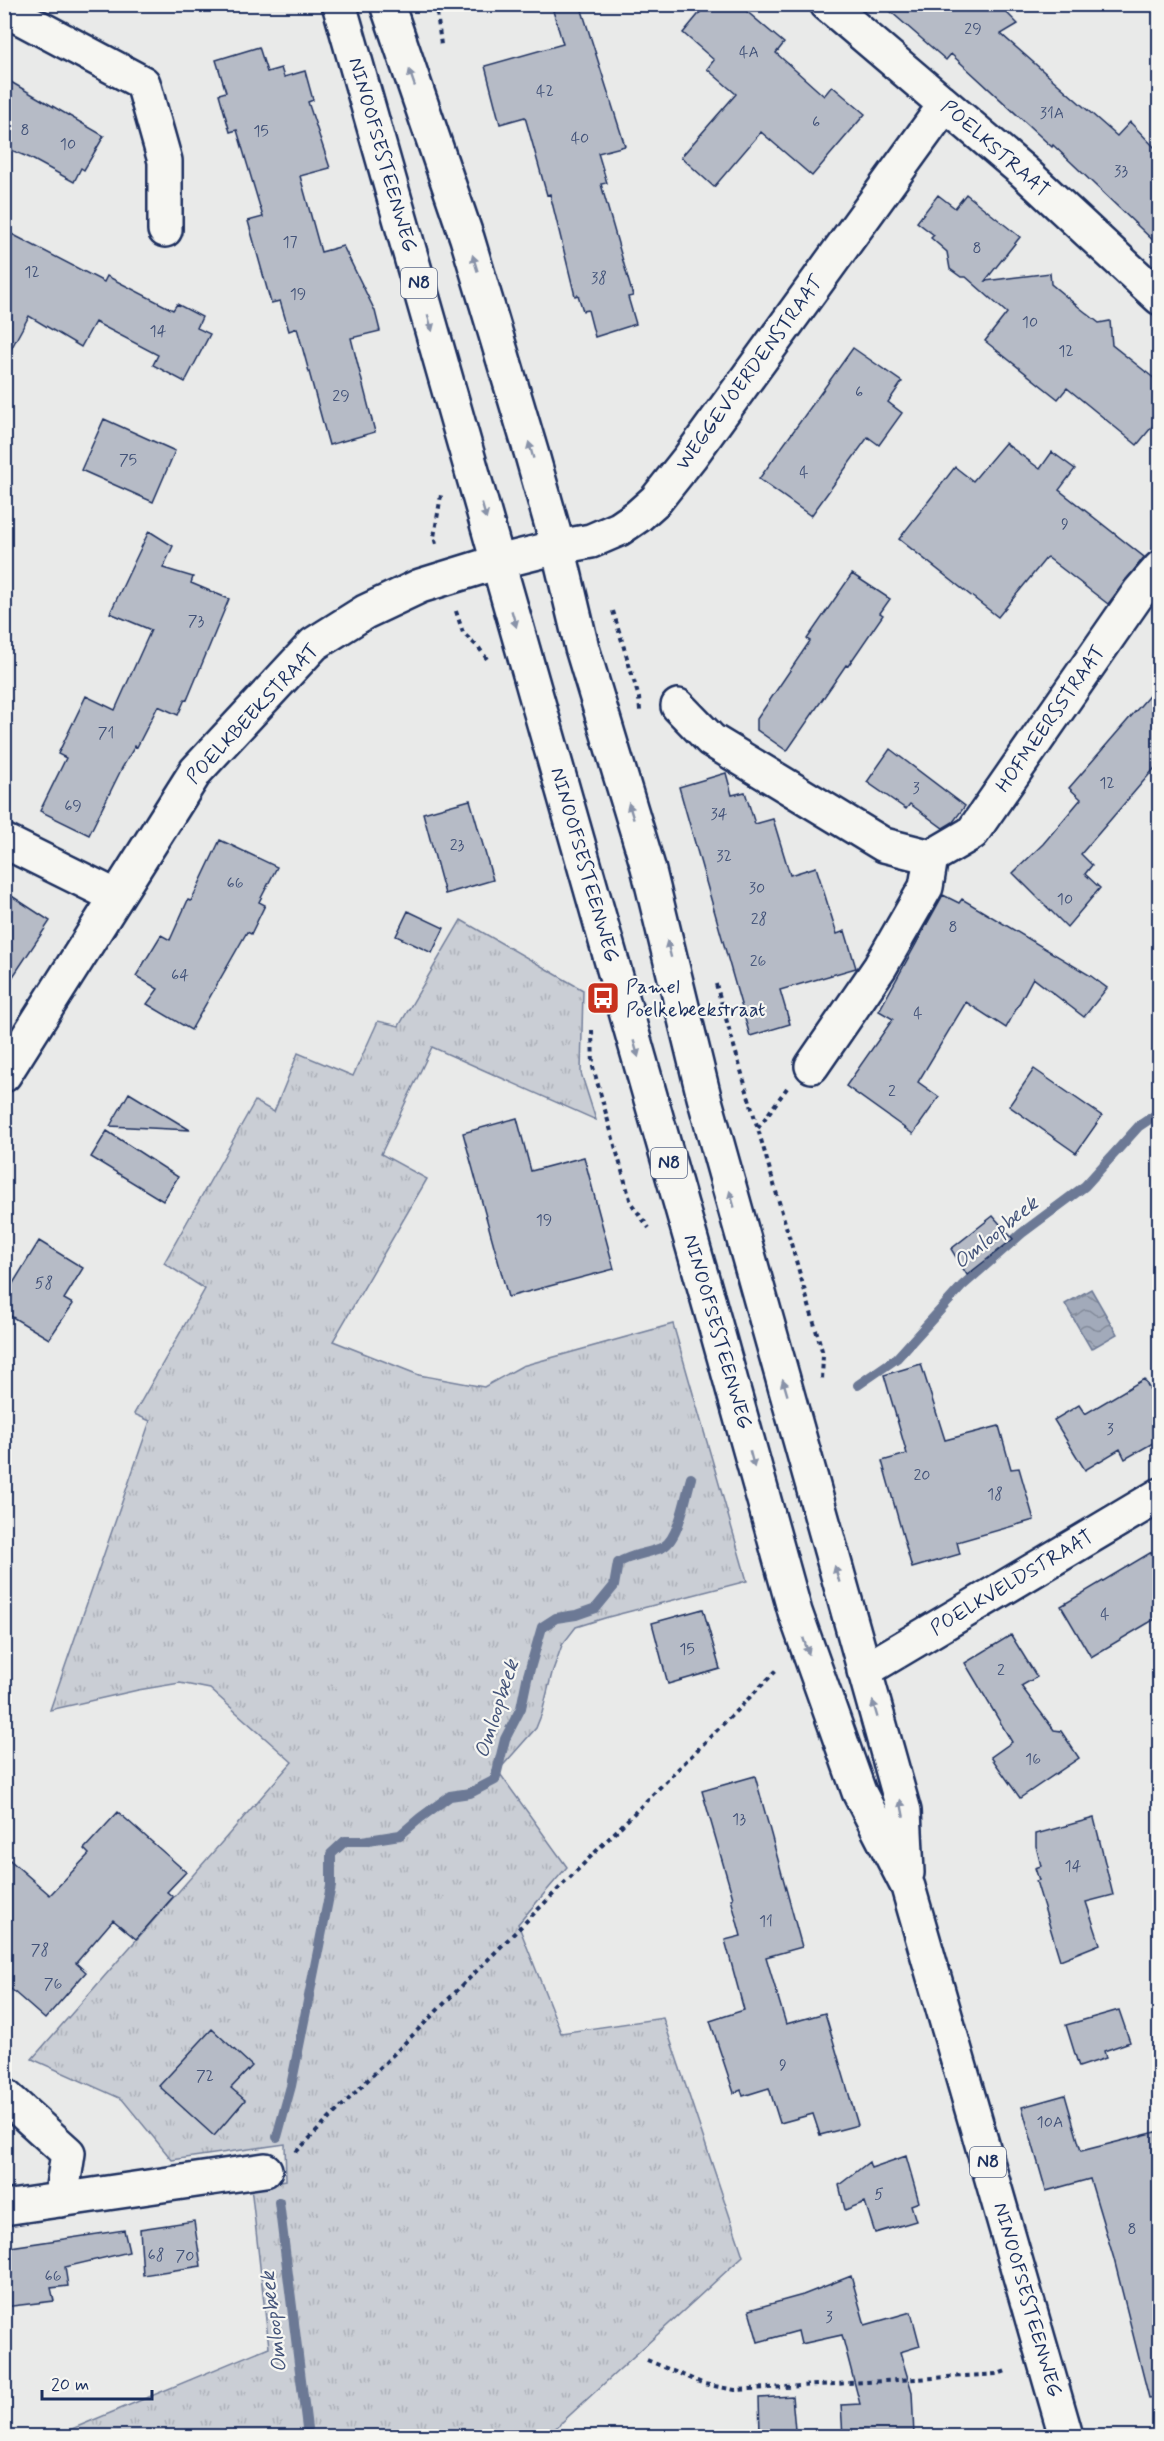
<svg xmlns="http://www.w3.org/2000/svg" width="1164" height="2441" viewBox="0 0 1164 2441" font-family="Mynerve,sans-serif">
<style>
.grass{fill:url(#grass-tufts);stroke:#727e9a;stroke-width:1.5}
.water{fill:url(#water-waves);stroke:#6c7995;stroke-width:1.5}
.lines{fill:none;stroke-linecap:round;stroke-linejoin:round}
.stream{stroke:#6c7995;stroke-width:10}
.building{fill:#b6bbc6;stroke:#1b2f5e;stroke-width:1.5}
.street-casing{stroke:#1b2f5e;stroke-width:38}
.primary-casing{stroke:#1b2f5e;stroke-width:38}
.path{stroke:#1b2f5e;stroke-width:4;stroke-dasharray:4.5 4.5;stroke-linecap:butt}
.street{stroke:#f6f6f2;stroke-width:33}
.primary{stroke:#f6f6f2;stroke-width:33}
.oneway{fill:#8892a8}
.labels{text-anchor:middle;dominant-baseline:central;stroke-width:4.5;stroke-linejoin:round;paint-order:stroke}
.number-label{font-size:16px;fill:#425278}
.shield{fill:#f6f6f2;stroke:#5d6b8a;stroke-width:1.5}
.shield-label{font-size:18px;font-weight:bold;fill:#1b2f5e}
.street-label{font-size:20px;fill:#1b2f5e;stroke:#f6f6f2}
.poi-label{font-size:20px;fill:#1b2f5e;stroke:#f6f6f2;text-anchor:start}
.water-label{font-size:21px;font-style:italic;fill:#44547a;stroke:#f6f6f2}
</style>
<defs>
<pattern id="grass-tufts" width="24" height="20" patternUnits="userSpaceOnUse" patternTransform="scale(1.5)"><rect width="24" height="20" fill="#caced5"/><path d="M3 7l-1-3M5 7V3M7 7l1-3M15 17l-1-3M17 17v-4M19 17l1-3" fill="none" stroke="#adb1b9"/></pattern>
<pattern id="water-waves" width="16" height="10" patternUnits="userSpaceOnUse" patternTransform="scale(1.5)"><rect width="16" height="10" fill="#a2aaba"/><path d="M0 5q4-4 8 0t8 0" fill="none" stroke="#838b9a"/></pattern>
</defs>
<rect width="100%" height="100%" fill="#e9eae9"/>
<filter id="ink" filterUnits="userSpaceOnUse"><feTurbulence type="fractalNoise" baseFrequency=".0167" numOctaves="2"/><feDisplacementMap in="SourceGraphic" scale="12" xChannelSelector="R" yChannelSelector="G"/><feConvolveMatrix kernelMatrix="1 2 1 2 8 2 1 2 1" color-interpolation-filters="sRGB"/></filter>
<g filter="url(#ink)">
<!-- grass -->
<path class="grass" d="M461,920L583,990L581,1073L596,1120L432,1047L381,1154L427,1179L333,1341L419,1375L484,1387L522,1366L673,1324L747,1581L608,1617L576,1627L562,1645L552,1673L542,1713L536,1728L498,1771L567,1867L518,1924L561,2033L663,2018L743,2256L547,2436H55L269,2347L251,2186L286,2180L285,2144L172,2160L122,2099L32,2059L292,1762L210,1689L180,1683L138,1690L50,1710L150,1421L134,1414L205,1289L164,1263L255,1101L274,1112L298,1053L353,1076L378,1021L399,1026Z"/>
<!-- water -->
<path class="water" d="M1091,1289L1117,1334L1091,1349L1065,1304Z"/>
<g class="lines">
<!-- stream -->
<path class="stream" d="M858,1385L897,1358L962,1286L1022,1233L1085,1186L1139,1126L1160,1112
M277,2137L291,2086L331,1886V1854L345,1841H362L400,1835L420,1818L450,1796L470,1793L495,1780L505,1739L521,1708L527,1679L542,1627L556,1618L576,1615L596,1608L614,1586L618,1563C632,1554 648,1554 663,1547C679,1539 686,1495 691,1478
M279,2202L308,2436"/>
</g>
<!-- building -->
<path class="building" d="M574,4H580L625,146L598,153L607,183L601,184L633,296L628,297L636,324L595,337L588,310L583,311L578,295L575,296L550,194L547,195L525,117L500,124L485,66L563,44L553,11Z
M707,4H738L784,43L776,53L824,96L832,86L865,114L812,176L761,132L714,187L681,157L736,94L707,69L714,60L683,33Z
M882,4H998L1018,24L1001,34L1117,136L1130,122L1160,153V247L1053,145L1052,147L951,54L946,60Z
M259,47L267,72L281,68L284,77L305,71L313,100L308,102L330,168L300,176L321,252L343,246L375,311L380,331L351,338L375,432L329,445L297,328L289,331L280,301L271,303L248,221L263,217L237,130L230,132L219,94L226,92L216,60Z
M4,78L104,136L84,170L81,168L74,182L30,158L4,147Z
M966,194L1020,237L985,281L1050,273L1051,284L1075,304L1099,323L1110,321L1112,345L1160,383V417L1137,445L1067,388L1058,399L985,341L1007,313L966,277H961L950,269L947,252L931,238L934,235L917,222L938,195L955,208Z
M4,230L104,282L107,276L173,310L177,304L202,317L197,328L210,334L185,382L153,365L158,355L95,322L81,347L29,316L4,362Z
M853,348L902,382L888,402L902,413L879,445L868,437L811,516L759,479Z
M104,419L175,451L153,502L81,470Z
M1005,443L1040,469L1052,452L1075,469L1059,490L1144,557L1108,604L1047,557L998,617L899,539L955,467L973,481Z
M149,531L173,546L163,568L193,577L191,583L229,599L187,700L185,699L178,715L158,706L137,747L135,746L122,768L89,835L40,811L66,758L58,754L86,696L115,710L151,630L110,613Z
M852,574L890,599L880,613L883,615L848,666L846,665L787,751L757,730V719L810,641L807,639Z
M1160,683V762L1081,854L1092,865L1085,874L1100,888L1067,927L1013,873L1043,844L1081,799L1069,788Z
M890,749L965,806L953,822L943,828L910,804L906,809L867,782Z
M726,773L732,795L745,792L755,824L773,819L790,875L816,867L837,934L845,931L856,968L780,990L790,1024L750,1036L679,787Z
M470,800L493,880L445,894L423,813Z
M220,840L277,867L259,902L265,905L251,934L247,932L191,1030L147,1004L158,989L136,976L161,935L170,940L188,900L191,901Z
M4,891L50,921L4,990Z
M943,895L959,903L962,899L1091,976L1107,988L1084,1017L1033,978L1006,1028L966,1002L918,1082L939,1097L913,1134L846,1086L893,1019L879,1011Z
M408,911L444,928L432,953L396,936Z
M1034,1069L1102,1116L1076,1153L1009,1106Z
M129,1093L190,1130L110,1126Z
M517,1118L531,1171L584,1157L614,1269L508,1297L463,1133Z
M107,1131L178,1177L163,1201L91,1157Z
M993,1216L1013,1239L967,1275L951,1249Z
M39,1241L83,1268L64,1299L73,1304L49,1339L4,1312V1298Z
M921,1364L945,1440L999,1426L1011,1469L1019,1468L1034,1520L957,1542L960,1554L912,1568L882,1461L907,1454L884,1375Z
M1144,1379L1160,1407V1439L1125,1459L1120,1449L1085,1470L1054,1420L1079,1405L1085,1414Z
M1160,1547V1616L1091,1657L1061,1606Z
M703,1609L720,1669L668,1684L652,1623Z
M1011,1635L1037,1677L1021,1686L1054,1730L1061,1731L1079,1758L1020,1798L991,1757L1012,1742L965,1663Z
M755,1776L802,1947L766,1957L786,2024L825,2013L858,2125L820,2135L813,2114L780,2123L769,2088L743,2096L741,2090L734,2093L710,2021L744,2010L725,1940L741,1936L731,1899L733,1898L702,1791Z
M118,1812L186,1872L167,1892L173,1897L136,1939L113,1920L76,1963L86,1972L45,2019L4,1983V1855L50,1895L89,1854L84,1849Z
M1094,1818L1113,1895L1086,1902L1100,1944L1060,1960L1036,1881L1039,1880L1035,1868L1041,1866L1036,1846V1834Z
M1119,2010L1130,2042L1104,2051L1106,2058L1079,2067L1066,2025Z
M212,2029L252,2066L231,2088L245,2100L214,2136L159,2086Z
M1065,2095L1081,2151L1160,2131V2397L1149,2398L1114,2259L1090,2179L1046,2191L1022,2107Z
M906,2156L919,2202L911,2205L916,2221L875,2233L865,2202L845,2210L839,2185L869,2162L871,2168Z
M194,2221L201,2266L143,2275L140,2229Z
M124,2230L129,2252L65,2267L68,2286L51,2288L54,2301L4,2307V2248Z
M851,2276L865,2325L911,2312L920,2346L900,2352L912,2392L914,2436H843L841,2405L860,2404L842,2335L801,2344L798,2331L758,2342L749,2310L803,2295Z
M792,2396L795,2430L760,2432L759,2398Z"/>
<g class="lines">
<!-- street casing -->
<g class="street-casing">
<path id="street" d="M827,4L1023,171L1160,298
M4,9L143,83L165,161V230
M678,706L711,740L884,845L931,857L972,833L1140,591L1160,568
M4,841L115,896
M812,1066L880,967L926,887L931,857
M4,1075L196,771L314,644L365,612L420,586L498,562L558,547L591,541L619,529L638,516L656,500L690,457L945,105
M864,1671L1160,1495
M4,2095L68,2153L61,2200
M4,2208L265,2170"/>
</g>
<!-- primary casing -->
<g class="primary-casing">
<path id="primary" d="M339,4L715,1324L795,1612L859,1792L908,1887L1066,2436
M387,4L467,238L532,455L558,547L582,648L648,867L704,1097L904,1811L907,1873"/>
</g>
<!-- path -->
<path class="path" d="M436,4L441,45
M436,544L434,537L441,495
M456,611L463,633L479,648L487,659
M613,611L639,698L640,711
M716,984L823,1354L822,1381
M592,1030L593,1067L631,1203L649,1228
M758,1128L787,1088
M296,2152L778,1669
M647,2360L704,2384L735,2390L998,2374L1009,2370"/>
<!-- street -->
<use href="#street" class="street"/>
<!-- primary -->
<use href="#primary" class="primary"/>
</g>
<!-- one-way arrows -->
<defs><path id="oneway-solid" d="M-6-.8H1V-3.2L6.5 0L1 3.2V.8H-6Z" transform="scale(1.5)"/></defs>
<g class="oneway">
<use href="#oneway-solid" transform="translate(412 78) rotate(-109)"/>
<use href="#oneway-solid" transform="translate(475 263) rotate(-107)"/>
<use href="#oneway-solid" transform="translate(430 323) rotate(74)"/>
<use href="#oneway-solid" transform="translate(531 450) rotate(-106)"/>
<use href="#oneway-solid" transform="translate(484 511) rotate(74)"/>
<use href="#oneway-solid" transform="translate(514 619) rotate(74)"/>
<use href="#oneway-solid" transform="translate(631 811) rotate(-107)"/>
<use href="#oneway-solid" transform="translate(669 949) rotate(-104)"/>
<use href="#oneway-solid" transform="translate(636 1049) rotate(74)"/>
<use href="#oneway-solid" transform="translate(732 1199) rotate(-106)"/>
<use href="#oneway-solid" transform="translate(785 1387) rotate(-106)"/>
<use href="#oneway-solid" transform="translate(752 1459) rotate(75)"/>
<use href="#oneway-solid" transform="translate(837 1574) rotate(-106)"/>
<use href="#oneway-solid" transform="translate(806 1646) rotate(71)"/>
<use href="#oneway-solid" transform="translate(875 1709) rotate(-106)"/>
<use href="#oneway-solid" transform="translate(902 1808) rotate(-101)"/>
</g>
</g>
<!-- icons -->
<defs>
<g id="bus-square" transform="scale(1.725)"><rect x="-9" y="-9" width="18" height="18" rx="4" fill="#c8321e" stroke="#f6f6f2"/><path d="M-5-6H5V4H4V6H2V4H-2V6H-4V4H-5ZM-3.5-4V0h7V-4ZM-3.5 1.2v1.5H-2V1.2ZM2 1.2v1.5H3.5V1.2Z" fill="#fff"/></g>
</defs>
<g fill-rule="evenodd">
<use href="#bus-square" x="603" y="998"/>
</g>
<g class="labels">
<!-- number labels -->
<g class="number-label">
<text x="973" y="29">29</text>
<text x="749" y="52">4A</text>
<text x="545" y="91">42</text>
<text x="1052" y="113">31A</text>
<text x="816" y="122">6</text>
<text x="25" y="130">8</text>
<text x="261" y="131">15</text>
<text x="580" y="138">40</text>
<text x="68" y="144">10</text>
<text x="1121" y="171">33</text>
<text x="290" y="242">17</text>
<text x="977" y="248">8</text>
<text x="32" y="272">12</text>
<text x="599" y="278">38</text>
<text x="298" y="294">19</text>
<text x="1030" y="322">10</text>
<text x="158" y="331">14</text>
<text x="1066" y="351">12</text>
<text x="859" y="392">6</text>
<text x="341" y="396">29</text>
<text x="128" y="460">75</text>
<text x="804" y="472">4</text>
<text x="1065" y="524">9</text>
<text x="196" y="621">73</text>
<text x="106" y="733">71</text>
<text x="1107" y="783">12</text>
<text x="916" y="788">3</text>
<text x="73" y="806">69</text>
<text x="719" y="814">34</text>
<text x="457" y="845">23</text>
<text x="724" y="856">32</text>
<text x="235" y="883">66</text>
<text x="757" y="888">30</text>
<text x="1065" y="899">10</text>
<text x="759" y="919">28</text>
<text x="953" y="927">8</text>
<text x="758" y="961">26</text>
<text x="180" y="975">64</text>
<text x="918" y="1013">4</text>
<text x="892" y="1091">2</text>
<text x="544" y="1220">19</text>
<text x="44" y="1283">58</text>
<text x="1110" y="1429">3</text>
<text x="922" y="1475">20</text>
<text x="995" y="1494">18</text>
<text x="1105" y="1614">4</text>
<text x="687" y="1649">15</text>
<text x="1001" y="1670">2</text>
<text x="1033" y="1759">16</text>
<text x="739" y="1819">13</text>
<text x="1073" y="1866">14</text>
<text x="766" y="1921">11</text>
<text x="40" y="1950">78</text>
<text x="53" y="1984">76</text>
<text x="783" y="2065">9</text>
<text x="205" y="2076">72</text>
<text x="1050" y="2122">10A</text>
<text x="879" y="2194">5</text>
<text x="1132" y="2229">8</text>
<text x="156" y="2255">68</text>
<text x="185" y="2256">70</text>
<text x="53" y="2276">66</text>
<text x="829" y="2317">3</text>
</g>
<!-- shield labels -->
<g class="shield">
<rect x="401" y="268" width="36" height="30" rx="4.5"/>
<rect x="651" y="1148" width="36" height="30" rx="4.5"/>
<rect x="970" y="2147" width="36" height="30" rx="4.5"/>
</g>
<g class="shield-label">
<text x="419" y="283">N8</text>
<text x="669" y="1163">N8</text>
<text x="988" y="2162">N8</text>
</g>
<!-- street labels -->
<g class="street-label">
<text transform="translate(995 149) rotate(41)">POELKSTRAAT</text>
<text transform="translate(382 155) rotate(74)">NINOOFSESTEENWEG</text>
<text transform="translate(750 373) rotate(-54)">WEGGEVOERDENSTRAAT</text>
<text transform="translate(253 714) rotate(-47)">POELKBEEKSTRAAT</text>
<text transform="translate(1051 719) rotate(-55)">HOFMEERSSTRAAT</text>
<text transform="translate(584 865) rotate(74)">NINOOFSESTEENWEG</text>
<text transform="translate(717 1332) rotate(74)">NINOOFSESTEENWEG</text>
<text transform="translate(1012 1583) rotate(-31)">POELKVELDSTRAAT</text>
<text transform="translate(1027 2300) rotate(74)">NINOOFSESTEENWEG</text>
</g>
<!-- poi labels -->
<g class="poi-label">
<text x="626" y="987">Pamel<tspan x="626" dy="23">Poelkebeekstraat</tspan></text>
</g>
<!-- water labels -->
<g class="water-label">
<text transform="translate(996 1233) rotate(-39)">Omloopbeek</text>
<text transform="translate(497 1709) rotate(-72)">Omloopbeek</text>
<text transform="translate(274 2322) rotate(-97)">Omloopbeek</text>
</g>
</g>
<!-- margin -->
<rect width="1164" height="2441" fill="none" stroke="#f6f6f2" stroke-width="24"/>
<rect x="12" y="12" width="1140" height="2417" fill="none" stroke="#1b2f5e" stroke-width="2" filter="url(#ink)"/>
<!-- scale -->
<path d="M42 2390v9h110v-9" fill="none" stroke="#1b2f5e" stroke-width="3"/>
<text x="51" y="2390" font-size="18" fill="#1b2f5e" stroke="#f6f6f2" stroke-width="4.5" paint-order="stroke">20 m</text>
</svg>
